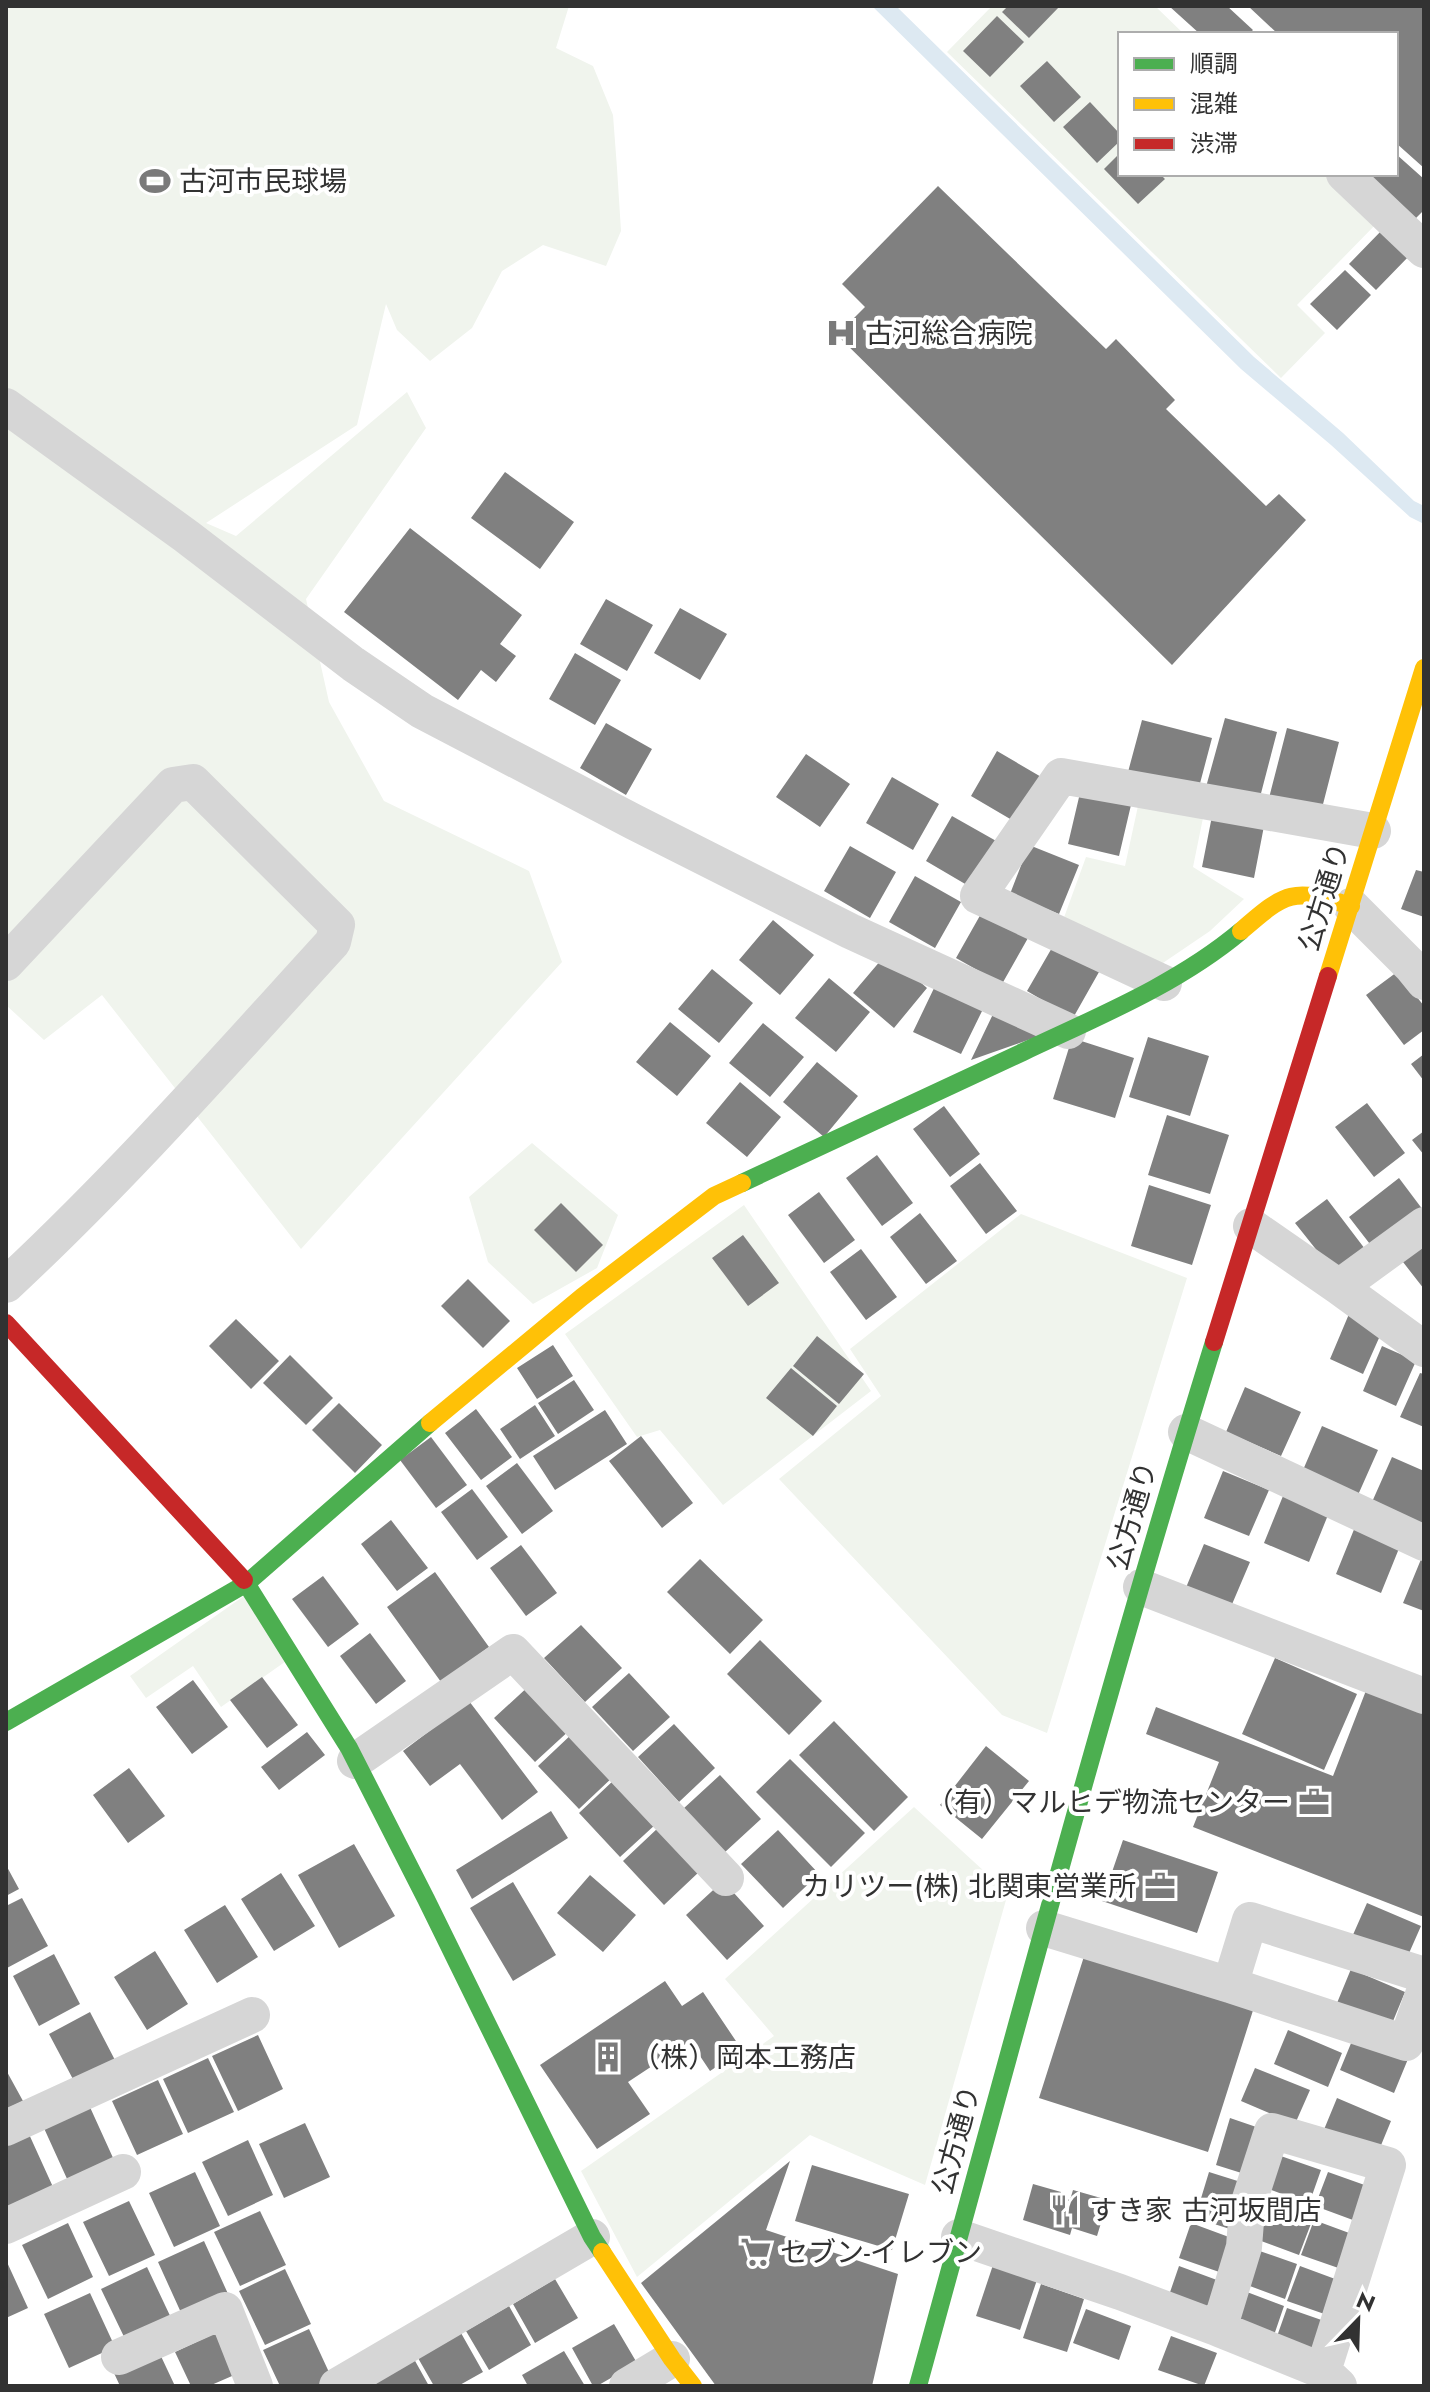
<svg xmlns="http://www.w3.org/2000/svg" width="1430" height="2392" viewBox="0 0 1430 2392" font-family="Jost,'Noto Sans JP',sans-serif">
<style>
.green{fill:#f0f4ed}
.water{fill:#dde9f2}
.building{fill:#808080}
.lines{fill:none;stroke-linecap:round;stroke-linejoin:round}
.street{stroke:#d6d6d6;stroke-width:36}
.fast{stroke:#4caf50;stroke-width:18}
.slow{stroke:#ffc107;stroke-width:18}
.jam{stroke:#c62828;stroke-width:18}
.labels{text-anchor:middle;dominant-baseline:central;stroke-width:8;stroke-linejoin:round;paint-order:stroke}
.poi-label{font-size:28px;fill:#323232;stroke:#fff;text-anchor:start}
.street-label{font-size:28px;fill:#323232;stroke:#fff}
</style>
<rect width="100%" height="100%" fill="#fff"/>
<!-- green -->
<path class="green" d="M6,6H569L556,48L593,66L613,115L617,168L621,231L606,266L543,245L502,271L472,328L430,361L397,330L386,304L357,425L206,523L236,536L407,392L426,428L306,599L329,702L384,801L529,871L562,962L301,1249L102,995L44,1040L6,1005Z
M992,6H1155L1184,34H1120V174H1328L1378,222L1297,305L1325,333L1281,378L947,52Z
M1138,806L1204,813L1193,867L1244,899L1210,931L1154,969L1062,923L1086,857L1125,866Z
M532,1143L618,1215L597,1268L533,1304L488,1262L469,1197Z
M744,1205L871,1391L723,1505L660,1430L637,1437L565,1334Z
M1021,1214L1187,1278L1047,1733L1002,1715L779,1479L881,1396L850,1349Z
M244,1596L289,1659L221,1707L193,1666L146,1698L130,1676Z
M914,1807L1008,1893L925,2185L810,2135L637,2277L581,2171L774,2036L725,1979Z"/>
<!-- water -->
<path class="water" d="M872,6H896L1254,357L1343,433L1414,501L1424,506V524L1410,517L1331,445L1241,369Z"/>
<!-- building -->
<path class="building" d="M1008,6H1060L1029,38L1002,12Z
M1169,6H1227L1253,30L1249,34H1200Z
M1248,6H1424V168L1396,143V34H1278Z
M997,16L1024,42L990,77L963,51Z
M1047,61L1081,97L1054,122L1020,86Z
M1090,102L1120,134V141L1097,163L1063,127Z
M1120,153V174H1160L1165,179L1138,204L1104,169Z
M1396,154L1424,179V210L1414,220L1364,174H1396Z
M938,186L1106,349L1116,339L1175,400L1166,409L1266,506L1279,494L1306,520L1172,665L837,335L865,307L842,284Z
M1383,229L1410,255L1376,290L1349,264Z
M1345,270L1371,295L1337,330L1310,304Z
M505,472L574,522L540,569L471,518Z
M410,528L522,615L500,644L516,656L496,682L481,670L458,700L344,612Z
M606,599L653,625L627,671L580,644Z
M680,608L727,634L700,680L654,653Z
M575,653L621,680L595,725L549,699Z
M1225,718L1277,732L1259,801L1206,787Z
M1142,720L1212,738L1198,791L1128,772Z
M606,723L652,749L626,795L580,768Z
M1287,728L1339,742L1321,812L1269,798Z
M997,751L1043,778L1017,823L971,796Z
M806,754L850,784L820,827L776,797Z
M892,777L939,804L913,850L866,823Z
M1080,793L1131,805L1119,856L1068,844Z
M952,816L998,842L972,888L926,861Z
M1212,816L1264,826L1254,878L1202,867Z
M1029,845L1079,865L1059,914L1010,894Z
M850,846L896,872L870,918L824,891Z
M1416,870L1424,872V917L1401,909Z
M915,876L961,902L935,948L889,922Z
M982,912L1028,938L1002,984L956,958Z
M773,920L814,955L780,995L739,960Z
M1053,946L1099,972L1073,1018L1027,991Z
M887,953L927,988L894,1028L853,993Z
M712,969L753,1003L719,1043L678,1009Z
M1397,972L1424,1006V1030L1404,1045L1366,995Z
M829,978L870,1012L836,1052L795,1018Z
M936,984L984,1007L961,1054L913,1032Z
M994,1012L1042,1035L971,1060Z
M670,1022L711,1056L677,1096L636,1062Z
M763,1023L804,1057L770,1097L729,1063Z
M1148,1037L1209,1056L1190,1116L1129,1097Z
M1072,1038L1134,1058L1115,1118L1053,1099Z
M1424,1054V1081L1411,1064Z
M817,1062L858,1096L824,1137L783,1102Z
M740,1082L781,1117L747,1157L706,1123Z
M1367,1103L1405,1153L1374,1177L1335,1127Z
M944,1106L980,1154L950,1177L913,1129Z
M1167,1115L1229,1135L1210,1194L1148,1175Z
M1424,1131V1155L1412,1140Z
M877,1155L913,1203L882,1226L846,1178Z
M980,1163L1017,1211L986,1234L950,1186Z
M1399,1178L1423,1210L1373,1248L1349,1217Z
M1149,1185L1211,1205L1192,1265L1131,1246Z
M819,1192L855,1240L824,1263L788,1215Z
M1327,1199L1365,1249L1334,1272L1295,1223Z
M561,1203L603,1245L576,1272L534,1230Z
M920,1213L957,1261L926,1284L890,1237Z
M1424,1232V1289L1396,1253Z
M743,1235L779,1283L748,1306L712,1258Z
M861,1249L897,1297L866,1320L830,1272Z
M468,1279L510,1321L483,1348L441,1306Z
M1349,1314L1383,1329L1363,1374L1330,1359Z
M236,1319L279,1361L251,1389L209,1346Z
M817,1336L864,1374L839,1404L793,1366Z
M553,1345L573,1376L537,1399L517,1368Z
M1382,1346L1416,1361L1396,1406L1363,1391Z
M290,1355L333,1398L306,1425L263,1383Z
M791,1368L837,1406L813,1436L766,1398Z
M1420,1373L1424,1374V1427L1400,1417Z
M574,1380L594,1410L558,1434L538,1403Z
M1245,1387L1301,1412L1281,1456L1226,1432Z
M339,1403L382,1445L355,1473L312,1430Z
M535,1405L555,1436L520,1459L500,1429Z
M476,1409L512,1457L481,1480L445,1433Z
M605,1410L627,1444L555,1490L533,1456Z
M1322,1426L1378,1450L1358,1495L1303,1470Z
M641,1436L693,1503L662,1528L609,1461Z
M431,1437L467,1485L436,1508L400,1460Z
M1392,1457L1424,1471V1524L1372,1502Z
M517,1463L553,1511L522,1534L486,1486Z
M1223,1471L1269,1490L1249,1536L1204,1518Z
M472,1489L508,1537L477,1560L441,1512Z
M1283,1496L1328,1515L1309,1562L1264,1543Z
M391,1520L428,1568L397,1591L361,1544Z
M1355,1527L1400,1546L1381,1593L1336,1574Z
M1204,1544L1250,1562L1230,1609L1185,1590Z
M521,1545L557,1593L526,1616L490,1568Z
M1424,1552V1611L1403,1603Z
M700,1559L763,1620L730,1654L667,1592Z
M435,1572L489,1647L441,1682L387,1607Z
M323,1576L359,1624L328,1647L292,1599Z
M581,1625L622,1668L585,1702L544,1658Z
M370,1633L406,1681L376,1704L340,1656Z
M760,1640L822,1701L789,1735L727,1674Z
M1275,1658L1357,1694L1324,1770L1242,1734Z
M629,1673L670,1717L633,1751L592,1707Z
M262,1677L298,1725L267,1748L230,1700Z
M193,1680L228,1727L192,1754L156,1707Z
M531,1684L572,1728L535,1762L494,1718Z
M1367,1688L1424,1710V1917L1193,1827L1219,1762L1146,1734L1156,1707L1333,1776Z
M469,1701L538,1792L502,1820L460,1764L430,1786L403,1751Z
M834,1721L908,1797L874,1831L799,1755Z
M674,1724L715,1768L679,1802L638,1757Z
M307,1732L325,1755L279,1790L261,1767Z
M574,1732L615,1775L579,1809L538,1766Z
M986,1746L1029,1781L982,1839L940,1805Z
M790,1759L865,1833L831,1867L756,1792Z
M129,1768L165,1816L128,1843L93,1795Z
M720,1775L761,1819L724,1853L683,1809Z
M615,1779L656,1824L620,1857L579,1813Z
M551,1811L568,1838L472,1899L456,1870Z
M659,1827L700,1871L664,1905L623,1861Z
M778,1830L819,1874L783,1908L741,1864Z
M1123,1840L1218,1872L1197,1933L1102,1901Z
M354,1844L395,1916L339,1948L298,1875Z
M6,1865L19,1889L6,1896Z
M281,1873L315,1926L274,1951L241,1899Z
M590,1875L636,1915L603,1952L557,1913Z
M723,1881L764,1926L727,1960L686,1915Z
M513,1882L556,1955L513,1981L470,1908Z
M22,1898L48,1946L7,1968L6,1906Z
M1367,1903L1421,1926L1406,1960L1352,1937Z
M225,1905L258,1957L217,1983L184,1930Z
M1087,1947L1256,2001L1208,2152L1039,2098Z
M155,1951L188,2004L147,2030L114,1977Z
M54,1954L80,2004L39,2026L13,1976Z
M1351,1969L1405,1992L1391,2026L1337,2003Z
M665,1981L682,2006L703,1992L742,2050L710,2071L690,2041L628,2082L650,2114L597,2149L540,2065Z
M90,2012L116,2062L75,2083L49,2034Z
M1288,2030L1342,2053L1328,2087L1274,2064Z
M258,2035L283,2089L238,2111L212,2056Z
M1354,2036L1408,2059L1394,2093L1340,2070Z
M208,2058L234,2112L188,2133L163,2079Z
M1255,2068L1310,2090L1295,2124L1241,2101Z
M6,2070L23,2101L6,2109Z
M158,2080L183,2134L137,2155L112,2101Z
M1337,2098L1391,2121L1377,2155L1323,2132Z
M89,2105L114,2160L68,2181L43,2126Z
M1230,2118L1265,2130L1251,2176L1216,2165Z
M305,2123L330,2177L284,2198L259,2144Z
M28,2132L53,2187L7,2208L6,2143Z
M248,2140L273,2195L228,2216L202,2162Z
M1275,2154L1321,2170L1309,2204L1263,2187Z
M790,2161L766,2230L898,2274L872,2386H716L641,2283Z
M812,2165L909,2194L892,2250L795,2221Z
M195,2172L220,2226L174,2247L149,2193Z
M1209,2172L1244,2183L1230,2229L1195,2218Z
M1328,2172L1373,2188L1361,2223L1315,2206Z
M1033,2184L1061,2192L1060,2198L1070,2200L1073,2190L1108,2200L1097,2236L1072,2228L1070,2235L1023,2220Z
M129,2201L155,2255L109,2276L83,2222Z
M1266,2204L1312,2221L1299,2255L1253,2238Z
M260,2211L286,2265L240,2286L214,2232Z
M1314,2220L1360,2237L1347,2271L1301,2255Z
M68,2223L93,2277L48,2299L22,2245Z
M1191,2223L1237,2240L1225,2274L1179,2258Z
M204,2241L229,2296L183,2317L158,2262Z
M1251,2248L1297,2264L1285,2299L1239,2282Z
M6,2260L28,2308L6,2318Z
M994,2262L1038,2277L1020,2330L976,2316Z
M1179,2266L1225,2283L1213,2317L1167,2301Z
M1300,2266L1346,2283L1333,2317L1287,2301Z
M147,2267L173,2322L127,2343L101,2289Z
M285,2269L311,2324L265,2345L239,2291Z
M555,2279L578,2318L535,2343L513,2304Z
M1041,2284L1084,2299L1067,2352L1023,2338Z
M1239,2289L1284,2306L1272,2341L1226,2324Z
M90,2293L115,2347L69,2368L44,2314Z
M509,2306L531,2345L489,2370L466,2331Z
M1287,2308L1333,2324L1321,2359L1275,2342Z
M1086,2309L1131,2326L1119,2360L1073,2343Z
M614,2324L637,2363L597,2386H593L572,2348Z
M309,2329L334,2383L327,2386H280L263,2350Z
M220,2331L239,2373L209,2386H191L175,2352Z
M461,2333L483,2372L458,2386H434L418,2358Z
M1171,2336L1217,2353L1204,2386L1158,2370Z
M564,2351L585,2386H528L522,2375Z
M159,2352L175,2386H120L114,2373Z
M414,2359L429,2386H368Z"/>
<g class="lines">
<!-- street -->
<path class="street" d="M1344,174L1424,250
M6,406L186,536L353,664L422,711L634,822L850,931L1068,1031
M1351,906L1411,966L1424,982
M6,963L173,785L193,782L337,925L333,942C227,1058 122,1177 6,1285
M1164,983L978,896L1061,776L1373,831
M1251,1226L1339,1287L1424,1225
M1339,1287L1424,1349
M1186,1432L1424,1543
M1141,1587L1424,1696
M355,1761L513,1652L726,1878
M1044,1928L1230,1985L1406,2043L1424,1992
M1230,1985L1250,1920L1424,1975
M6,2128L252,2015
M6,2226L123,2172
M959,2237L1120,2292L1219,2329L1323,2371L1339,2386
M1219,2329L1244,2247L1247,2208L1272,2131L1388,2165L1323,2371
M119,2357L225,2310L255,2386
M337,2386L592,2237
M627,2386L672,2359"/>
<!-- fast -->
<path class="fast" d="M742,1183C836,1139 930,1096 1023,1052C1097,1017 1178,984 1241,931
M244,1580L349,1748L426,1899L592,2237L602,2252
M6,1722L247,1583L430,1423
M918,2386C1014,2037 1107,1687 1214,1342"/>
<!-- slow -->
<path class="slow" d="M1241,931C1287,891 1292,888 1351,906
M1328,976L1424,668
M430,1423L582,1297L714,1196L742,1183
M602,2252L672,2359L693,2386"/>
<!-- jam -->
<path class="jam" d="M6,1323L244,1580
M1214,1342L1328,976"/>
</g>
<!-- icons -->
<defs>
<g id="stadium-bare" transform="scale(2.4)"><path d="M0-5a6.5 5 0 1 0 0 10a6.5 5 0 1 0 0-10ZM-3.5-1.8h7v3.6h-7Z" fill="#7a7a7a" stroke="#fff" stroke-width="2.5" paint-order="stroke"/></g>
<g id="hospital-bare" transform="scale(2.4)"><path d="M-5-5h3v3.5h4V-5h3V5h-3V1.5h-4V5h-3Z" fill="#7a7a7a" stroke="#fff" stroke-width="2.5" paint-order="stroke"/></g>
<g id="office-bare" transform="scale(2.4)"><path d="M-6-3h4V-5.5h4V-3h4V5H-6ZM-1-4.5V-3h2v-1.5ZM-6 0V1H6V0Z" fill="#7a7a7a" stroke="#fff" stroke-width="2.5" paint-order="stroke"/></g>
<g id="building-bare" transform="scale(2.4)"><path d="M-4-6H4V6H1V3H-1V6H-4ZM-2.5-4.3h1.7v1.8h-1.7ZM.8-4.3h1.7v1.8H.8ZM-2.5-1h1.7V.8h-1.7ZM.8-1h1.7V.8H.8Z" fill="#7a7a7a" stroke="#fff" stroke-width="2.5" paint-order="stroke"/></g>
<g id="restaurant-bare" transform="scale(2.4)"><path d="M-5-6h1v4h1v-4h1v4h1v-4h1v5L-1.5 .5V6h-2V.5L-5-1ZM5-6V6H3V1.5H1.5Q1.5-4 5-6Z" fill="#7a7a7a" stroke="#fff" stroke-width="2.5" paint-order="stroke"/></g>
<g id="supermarket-bare" transform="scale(2.4)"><path d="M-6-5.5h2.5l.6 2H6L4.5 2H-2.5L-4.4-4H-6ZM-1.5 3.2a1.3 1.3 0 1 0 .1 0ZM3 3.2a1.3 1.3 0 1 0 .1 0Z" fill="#7a7a7a" stroke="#fff" stroke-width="2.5" paint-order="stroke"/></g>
</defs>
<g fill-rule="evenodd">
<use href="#stadium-bare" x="155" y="181"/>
<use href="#hospital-bare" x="841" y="333"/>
<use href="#office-bare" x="1314" y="1802"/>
<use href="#office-bare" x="1160" y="1886"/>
<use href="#building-bare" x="608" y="2057"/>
<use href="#restaurant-bare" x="1065" y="2210"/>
<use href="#supermarket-bare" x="756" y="2252"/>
</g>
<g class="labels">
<!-- poi labels -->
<g class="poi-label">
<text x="179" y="181">古河市民球場</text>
<text x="865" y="333">古河総合病院</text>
<text x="1290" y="1802" text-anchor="end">（有）マルヒデ物流センター</text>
<text x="1136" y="1886" text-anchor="end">カリツー(株) 北関東営業所</text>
<text x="632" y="2057">（株）岡本工務店</text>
<text x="1089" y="2210">すき家 古河坂間店</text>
<text x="780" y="2252">セブン-イレブン</text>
</g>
<!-- street labels -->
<g class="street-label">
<text transform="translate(1324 897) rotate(-73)">公方通り</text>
<text transform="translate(1132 1516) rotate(-74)">公方通り</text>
<text transform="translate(956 2140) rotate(-75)">公方通り</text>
</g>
</g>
<!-- border -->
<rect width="1430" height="2392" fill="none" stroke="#323232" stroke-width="16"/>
<!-- legend -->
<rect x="1118" y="32" width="280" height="144" fill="#ffffff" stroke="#adadad" stroke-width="2"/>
<rect x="1134" y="58" width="40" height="12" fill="#4caf50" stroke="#adadad" stroke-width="2"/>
<text x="1190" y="72" font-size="24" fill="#323232">順調</text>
<rect x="1134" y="98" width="40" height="12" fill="#ffc107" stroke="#adadad" stroke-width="2"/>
<text x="1190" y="112" font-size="24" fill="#323232">混雑</text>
<rect x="1134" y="138" width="40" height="12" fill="#c62828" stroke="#adadad" stroke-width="2"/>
<text x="1190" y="152" font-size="24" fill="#323232">渋滞</text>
<!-- north arrow -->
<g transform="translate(1358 2320) rotate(23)" stroke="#ffffff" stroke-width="6" paint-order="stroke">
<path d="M0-6L14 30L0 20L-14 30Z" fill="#323232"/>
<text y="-12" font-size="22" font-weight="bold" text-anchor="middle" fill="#323232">N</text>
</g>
</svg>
